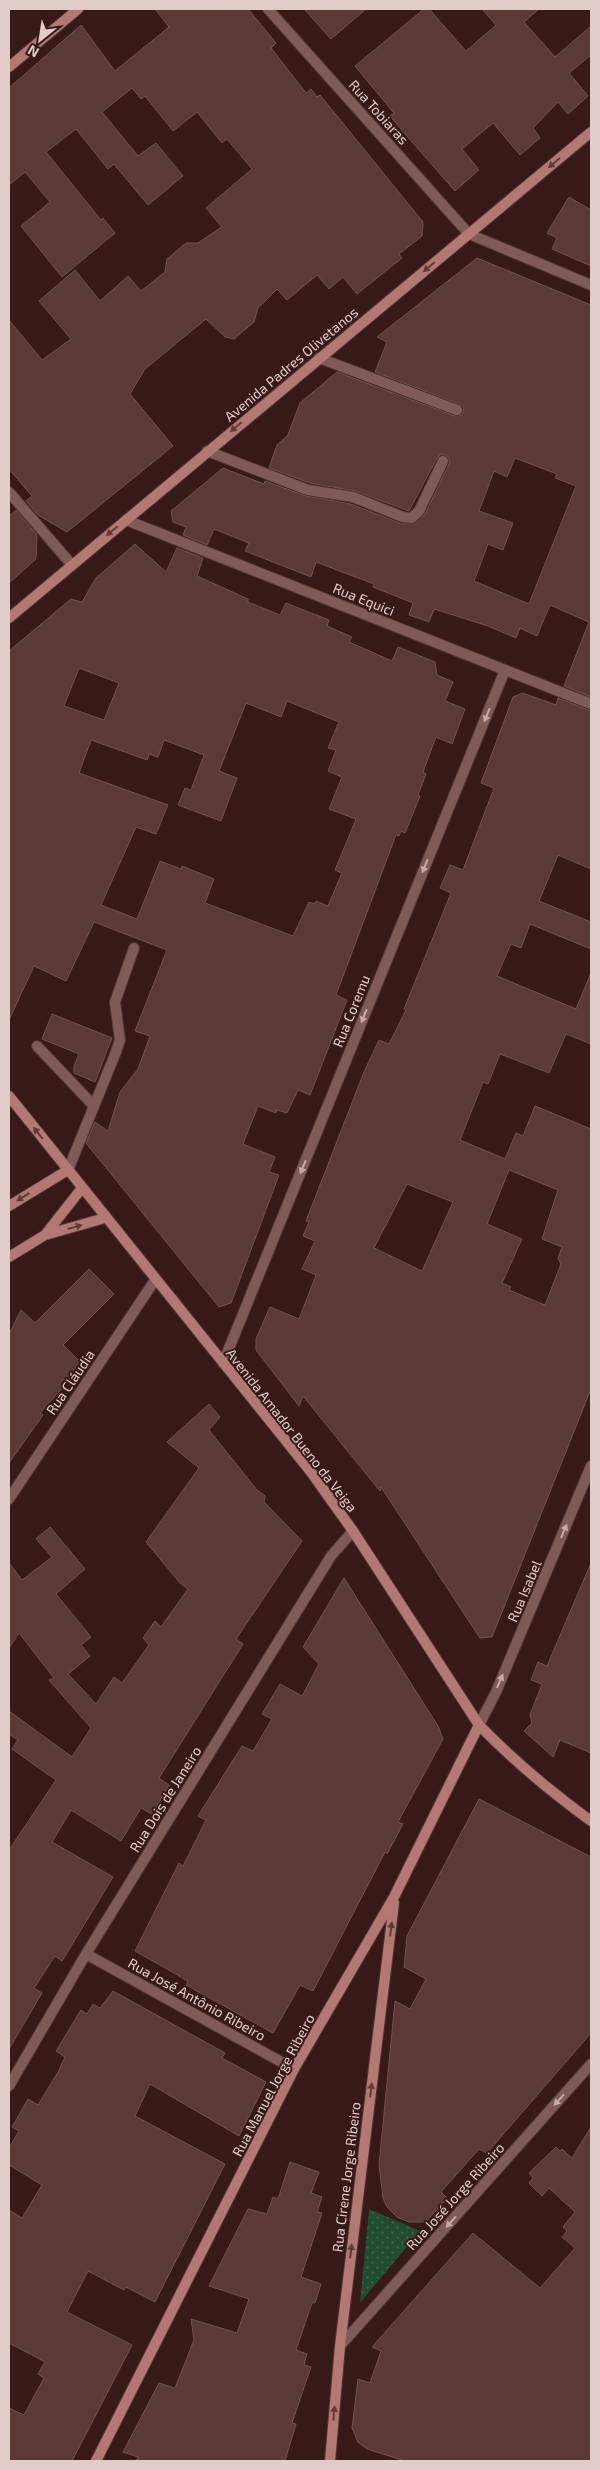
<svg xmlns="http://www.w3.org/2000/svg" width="600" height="2470" viewBox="0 0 600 2470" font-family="'Exo 2',sans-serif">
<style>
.grass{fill:url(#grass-dots)}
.building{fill:#5a3937;stroke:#74514e;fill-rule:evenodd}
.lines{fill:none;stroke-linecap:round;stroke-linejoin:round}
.lane-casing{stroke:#523634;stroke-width:12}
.street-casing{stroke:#523634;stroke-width:12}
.secondary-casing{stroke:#523634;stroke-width:12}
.lane{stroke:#7f5a57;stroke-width:10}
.street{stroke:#7f5a57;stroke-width:10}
.secondary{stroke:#b37874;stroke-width:10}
.oneway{fill:#623a38}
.oneway2{fill:#c4aaa8}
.labels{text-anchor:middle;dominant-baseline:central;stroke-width:4;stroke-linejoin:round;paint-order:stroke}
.street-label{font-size:14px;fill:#e1ccca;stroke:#371918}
</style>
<defs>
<pattern id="grass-dots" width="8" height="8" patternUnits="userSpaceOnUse" patternTransform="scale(1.25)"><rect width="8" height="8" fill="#214c30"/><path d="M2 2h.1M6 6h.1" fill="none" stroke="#41654d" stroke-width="1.8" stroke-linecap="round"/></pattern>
</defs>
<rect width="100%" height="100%" fill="#371918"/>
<!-- grass -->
<path class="grass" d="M369,2209L420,2231L360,2303L369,2210Z"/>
<!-- building -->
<path class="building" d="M155,9H248L276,43L271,48L306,93L311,89L317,97L320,95L423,222L422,236L399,254L402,258L357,294L343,277L329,289L317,275L287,300L277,289L258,308L254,322L234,339L225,337L206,319L145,369L130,394L173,446L67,532L38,515L26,501L32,496L9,469V320L42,360L71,339L39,301L75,270L100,301L128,276L141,291L165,272L167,259L186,243H198L222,227L206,208L252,169L227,139L222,143L197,112L173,131L145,96L141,99L132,88L102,112L138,156L156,143L183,176L148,205L114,164L108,169L76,129L46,152L101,220L103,218L115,233L62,277L21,226L50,202L25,172L9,185V88L81,25L115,71L169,27Z
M304,9H366L331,39Z
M424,9H429L466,51L496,25L482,9H539L524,22L555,57L591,26V55L569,73L588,96L568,114L558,102L533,128L540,138L520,155L493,123L462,149L479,170L455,191L406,135L390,116L394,113L355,66Z
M569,197L591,210V266L552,249L557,238L547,233Z
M477,258L591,305V697L564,686L589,622L550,605L537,636L520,628L516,638L488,626L434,609L429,622L409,615L413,603L373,587L374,584L316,562L311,577L245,551L249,543L214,529L207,545L183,535L186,527L173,522L171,511L223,468L264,484L265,481L306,496L351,504L402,524L417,523L425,514L449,464V458L446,455H440L437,458L409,511L355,491L310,483L269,468L277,445L288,435L300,403L337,372L455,416L462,415L464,408L459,404L375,372L387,342L377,337ZM515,458L557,474L555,478L576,486L529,604L474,581L488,544L503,550L513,523L479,511L494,471L507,477Z
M16,510L37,535L36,559L9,583V516Z
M135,544L166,572L177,548L203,558L197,576L248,599V602L280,615L286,603L329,620L327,626L352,637L349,642L392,661L398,647L435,662L437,675L453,682L445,701L465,709L452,744L436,737L423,772L426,774L418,795L420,796L405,833L401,831L399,836L396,835L336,995L347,1000L310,1095L298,1090L287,1113L277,1110L276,1113L258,1106L243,1144L275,1157L269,1172L279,1175L231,1303L219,1307L86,1143L95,1122L108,1131L120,1092L138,1069L150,1036L135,1031L167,950L94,922L66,981L34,966L9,1020V651L71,599L82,602L96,578ZM79,668L119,683L104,720L64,706ZM287,701L339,722L328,748L336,750L328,771L342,777L329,809L356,819L335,870L342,873L328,906L316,901L314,904L309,902L293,936L205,903L214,879L182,866L181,869L160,861L137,919L101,905L136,827L156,834L168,805L79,773L91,740L147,760L149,754L158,757L164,740L204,755L191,790L185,788L178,805L221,821L237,778L219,771L246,703L281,717Z
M523,693L556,705L558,698L591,711V869L558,855L539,901L591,922V949L530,924L521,948L511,944L497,976L576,1009L591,973V1044L566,1034L549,1073L500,1054L488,1084L483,1082L460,1140L505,1159L516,1133L523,1136L535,1106L591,1129V1389L492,1637L480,1638L381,1487L380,1491L303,1396L299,1406L256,1350V1339L270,1307L299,1319L316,1275L302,1269L315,1241L303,1236L309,1222L306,1221L364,1072L379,1040L389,1044L406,1010L404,1009L451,893L440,888L450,865L463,870L494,788L481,783L513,697ZM509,1170L558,1190L542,1239L562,1247L558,1258L561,1264L545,1305L509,1290L511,1287L502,1283L522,1239L487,1224ZM407,1184L453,1202L422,1271L374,1248Z
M52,1014L112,1038L95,1082L74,1073V1066L79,1054L42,1039Z
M89,1269L114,1294L63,1345L83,1365L40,1413L43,1415L9,1463V1334L21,1310L35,1323Z
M209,1404L220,1417L209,1430L257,1490L265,1496L264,1502L302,1541L236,1639L243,1644L159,1778L169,1785L152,1814L141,1808L121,1841L71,1810L52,1842L113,1877L62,1961L55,1956L34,1988L42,1993L9,2049V1850L56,1780L12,1749L18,1740L9,1734V1711L72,1757L91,1728L49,1680L54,1678L19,1633L9,1648V1563L22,1580L52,1557L36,1539L50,1527L85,1569L56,1594L91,1637L81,1645L90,1656L68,1674L96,1704L114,1677L122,1683L149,1645L143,1638L155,1621L161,1627L188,1589L180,1583L146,1542L199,1468L167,1442Z
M591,1563V1753L560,1740L553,1757L524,1731L532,1723L530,1715L542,1684L531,1680L538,1662L547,1666Z
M344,1578L438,1726L443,1739L398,1822L403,1824L387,1854L385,1852L313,1991L300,1985L273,2033L186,1985L188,1981L135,1951L179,1863L183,1866L206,1820L198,1816L242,1746L253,1751L272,1719L262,1714L280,1684L302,1696L319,1664L303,1647Z
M479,1799L591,1857V2033L487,2153L479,2149L441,2192L447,2198L426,2222H409L397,2217L387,2207L383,2198L379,2165L395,2001L410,2009L426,1979L404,1967L407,1936Z
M113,1991L225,2053L222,2058L266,2082L239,2136L150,2084L135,2116L225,2164L155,2302L126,2287L124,2290L88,2271L67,2312L132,2345L72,2461H9V2408L24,2415L44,2378L38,2374L45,2362L9,2343V2210L22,2218L42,2185L9,2165V2148L19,2131L12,2127L28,2099L38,2105L58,2072L65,2057L56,2051L81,2010L87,2014L93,2004L100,2008Z
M591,2127V2461H405L367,2449L358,2442L352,2428L358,2379L370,2383L381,2351L372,2347L473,2233L540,2288L575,2248L562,2237L567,2231L563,2227L575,2212L549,2188L542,2196L529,2183L533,2178L529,2173L556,2147L560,2151L562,2149L572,2158Z
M290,2162L319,2172L311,2193L322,2197L317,2212L322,2213L301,2277L321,2284L315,2303H312L296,2350L307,2354L304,2365L311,2367L292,2423L296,2424L285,2461H136L138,2457L123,2452L159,2383L175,2388L194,2340L191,2319L237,2333L249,2299L209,2286L248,2209L267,2214L273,2197L278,2199Z"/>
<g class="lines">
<!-- lane casing -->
<g class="lane-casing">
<path id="lane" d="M319,358L457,410
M207,451L308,490L353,497L403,517L412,518L419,511L443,461
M37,1046L94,1106
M68,1170L116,1052L120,1040L115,1002L134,948"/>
</g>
<!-- street casing -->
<g class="street-casing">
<path id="street" d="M268,9L469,234L591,285
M9,492L72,565
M126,520L591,704
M223,1363L505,670
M9,1499L155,1280
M479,1725L496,1692L591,1466
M86,1954L294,2069
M9,2086L86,1954L331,1556L353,1531
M340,2346L591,2064"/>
</g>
<!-- secondary casing -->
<g class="secondary-casing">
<path id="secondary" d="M9,67L78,9
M9,618L591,132
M9,1096L311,1472L353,1531L479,1725C514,1761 551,1792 591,1821
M9,1206L68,1170
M45,1235L82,1188
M9,1257L45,1235L105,1218
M96,2461L294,2069L394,1897L479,1725
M330,2461L340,2346L394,1903"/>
</g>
<!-- lane -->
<use href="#lane" class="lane"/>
<!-- street -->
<use href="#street" class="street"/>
<!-- secondary -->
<use href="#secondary" class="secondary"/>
</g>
<!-- one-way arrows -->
<defs><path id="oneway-solid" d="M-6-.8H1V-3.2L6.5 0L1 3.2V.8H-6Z" transform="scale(1.25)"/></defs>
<g class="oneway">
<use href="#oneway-solid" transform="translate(554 163) rotate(140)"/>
<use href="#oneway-solid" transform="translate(429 267) rotate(140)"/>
<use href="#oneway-solid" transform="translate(236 427) rotate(140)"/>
<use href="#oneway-solid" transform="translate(112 531) rotate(140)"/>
<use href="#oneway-solid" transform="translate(38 1133) rotate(-129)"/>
<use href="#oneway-solid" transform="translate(23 1197) rotate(149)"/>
<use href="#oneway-solid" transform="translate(75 1227) rotate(-16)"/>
<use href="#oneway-solid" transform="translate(391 1929) rotate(-83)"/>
<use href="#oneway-solid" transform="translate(371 2090) rotate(-83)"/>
<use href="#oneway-solid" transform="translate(351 2251) rotate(-83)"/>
<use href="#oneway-solid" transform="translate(334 2413) rotate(-85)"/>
</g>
<g class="oneway2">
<use href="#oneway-solid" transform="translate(487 715) rotate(112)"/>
<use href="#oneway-solid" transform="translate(425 866) rotate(112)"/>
<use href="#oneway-solid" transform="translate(364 1016) rotate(112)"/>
<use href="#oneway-solid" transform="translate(303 1167) rotate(112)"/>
<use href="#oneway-solid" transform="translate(564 1531) rotate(-67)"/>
<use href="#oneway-solid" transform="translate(500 1681) rotate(-67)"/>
<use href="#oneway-solid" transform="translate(559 2100) rotate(132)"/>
<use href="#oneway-solid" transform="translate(451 2222) rotate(132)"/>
</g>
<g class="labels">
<!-- street labels -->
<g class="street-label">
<text transform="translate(379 112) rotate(48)">Rua Tobiaras</text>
<text transform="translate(291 364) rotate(-40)">Avenida Padres Olivetanos</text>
<text transform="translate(364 599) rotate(22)">Rua Equici</text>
<text transform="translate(351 1011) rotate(-68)">Rua Coremu</text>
<text transform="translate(70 1382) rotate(-56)">Rua Cláudia</text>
<text transform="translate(292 1430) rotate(52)">Avenida Amador Bueno da Veiga</text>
<text transform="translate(524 1591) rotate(-67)">Rua Isabel</text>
<text transform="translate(165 1799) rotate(-58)">Rua Dois de Janeiro</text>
<text transform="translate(197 1999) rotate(29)">Rua José Antônio Ribeiro</text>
<text transform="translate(273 2085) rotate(-62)">Rua Manuel Jorge Ribeiro</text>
<text transform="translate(346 2177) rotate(-83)">Rua Cirene Jorge Ribeiro</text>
<text transform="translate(455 2196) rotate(-48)">Rua José Jorge Ribeiro</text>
</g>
</g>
<!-- border -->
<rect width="600" height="2470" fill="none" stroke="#e1ccca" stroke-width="20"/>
<!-- north arrow -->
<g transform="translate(40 40) rotate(210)" stroke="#371918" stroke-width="4" paint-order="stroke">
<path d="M0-4L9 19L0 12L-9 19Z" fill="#e1ccca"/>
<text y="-8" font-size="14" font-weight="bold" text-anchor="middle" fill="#e1ccca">N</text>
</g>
</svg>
